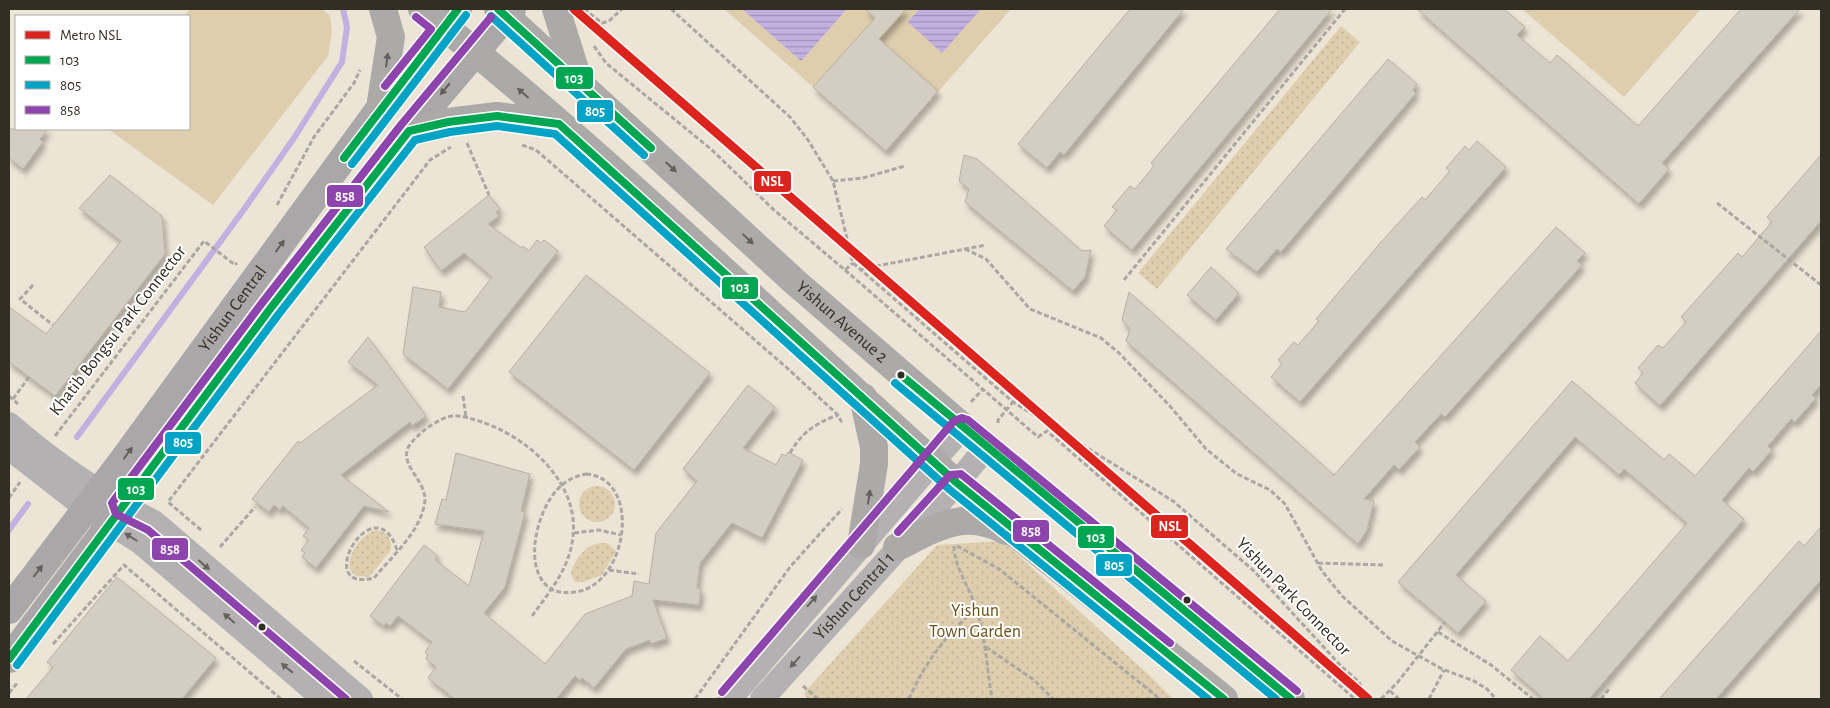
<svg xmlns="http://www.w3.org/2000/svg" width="1830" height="708" viewBox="0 0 1830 708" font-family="'Alegreya Sans',sans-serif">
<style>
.grass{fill:#deceae}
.park{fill:url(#park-dots)}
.water{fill:url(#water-rules)}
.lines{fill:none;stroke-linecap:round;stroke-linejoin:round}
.stream{stroke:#c2b1e0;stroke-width:6}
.building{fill:#d4cec2;stroke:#b6b0a4;filter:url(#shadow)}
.path{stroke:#aaa7a5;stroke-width:3;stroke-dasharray:5 2.5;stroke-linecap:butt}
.service{stroke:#b3b1b2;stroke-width:11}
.minor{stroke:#b3b1b2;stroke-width:24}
.secondary{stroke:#a9a7a8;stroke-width:28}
.primary{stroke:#aca9a9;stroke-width:28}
.bus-1-casing{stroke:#fff;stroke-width:11}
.bus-2-casing{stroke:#fff;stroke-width:11}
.bus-3-casing{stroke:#fff;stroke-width:11}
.bus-1{stroke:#00a651;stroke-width:8}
.bus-2{stroke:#03a3c6;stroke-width:8}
.bus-3{stroke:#8e44ad;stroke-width:8}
.metro-1-casing{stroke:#fff;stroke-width:12}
.metro-1{stroke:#dc241f;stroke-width:9}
.oneway{fill:#635f59}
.oneway2{fill:#625e59}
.oneway3{fill:#66625d}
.bus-dot{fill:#332e24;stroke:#fff;stroke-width:2}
.labels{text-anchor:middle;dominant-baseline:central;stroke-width:4;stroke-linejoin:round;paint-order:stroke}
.street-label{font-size:18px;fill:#332e24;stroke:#fff}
.park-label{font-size:18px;fill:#6b5117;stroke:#fff}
.line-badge{stroke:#fff;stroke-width:2}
.badge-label{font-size:14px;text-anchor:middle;font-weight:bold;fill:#fff}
</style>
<defs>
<pattern id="park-dots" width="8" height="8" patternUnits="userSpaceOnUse" patternTransform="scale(1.25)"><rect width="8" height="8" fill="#deceae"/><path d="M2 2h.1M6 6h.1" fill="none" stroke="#bfb196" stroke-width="1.8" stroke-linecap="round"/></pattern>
<pattern id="water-rules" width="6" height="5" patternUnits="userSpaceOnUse" patternTransform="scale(1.25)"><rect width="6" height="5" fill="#c2b1e0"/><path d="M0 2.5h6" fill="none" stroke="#9e90b5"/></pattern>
<filter id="shadow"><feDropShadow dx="3" dy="5.5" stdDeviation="2.5" flood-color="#0004"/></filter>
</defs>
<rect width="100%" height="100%" fill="#ece4d5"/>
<!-- grass -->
<path class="grass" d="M190,9H322L330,16L332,31L328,56L213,205L108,129H189V16H184Z
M724,9H1011L886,151Z
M1522,9H1701L1624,97Z"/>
<!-- park -->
<path class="park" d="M1341,26L1360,42L1157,289L1138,273Z
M579 504a18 18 0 1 1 36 0a18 18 0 1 1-36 0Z
M376,530C387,532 392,538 391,550L369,577L356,576L350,570C347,554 361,535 376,530Z
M1003,541L1150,676L1173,699H807L804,693L937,545Z
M607,543L616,551L602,575L583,582H575L571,573C576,557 588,541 607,543Z"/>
<!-- water -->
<path class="water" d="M742,9H845L846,10L801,61Z
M919,9H981L942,53L908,22Z"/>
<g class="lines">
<!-- stream -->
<path class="stream" d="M77,437L245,208L294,138L342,62L347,27L343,9
M9,530L28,504"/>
</g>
<!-- building -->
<path class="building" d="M865,9H906L879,39L938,91L886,151L813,87L875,18Z
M1130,9H1184L1064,155L1060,152L1047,168L1018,144Z
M1280,9H1332L1132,250L1104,226L1117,210L1112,207L1130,186L1135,189L1154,166L1151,163Z
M1417,9H1504L1525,27L1517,35L1550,63L1557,55L1638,126L1741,9H1800L1662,163L1669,169L1639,204Z
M1388,59L1417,84L1413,90L1416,93L1281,252L1277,249L1257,272L1226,249Z
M9,129H48L40,139L43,142L23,169L9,158Z
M1477,141L1506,167L1300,402L1271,377L1282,364L1278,360L1294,342L1298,345L1319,321L1316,319L1382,241L1422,197L1425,200L1450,171L1446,168L1465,146L1469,150Z
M964,155L977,159L1082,251L1091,250L1085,277L1073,291L965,202L969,189L959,181Z
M1821,155V221L1660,406L1635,383L1643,373L1638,368L1658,345L1663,348L1686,322L1681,317L1738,253L1742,257L1772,222L1767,217Z
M110,175L162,216L165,254L55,396L9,362V307L46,334L121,241L79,208Z
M489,195L500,209L496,212L499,216L488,224L521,248L523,246L529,251L537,240L541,243L544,240L558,251L448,389L403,354L413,287L441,292L439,307L465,312L492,277L464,253L441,271L424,247Z
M1556,227L1585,253L1577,261L1582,265L1445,417L1441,414L1415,442L1420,447L1399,470L1394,465L1364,499L1374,501L1367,530L1358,544L1126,341L1130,329L1122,320L1129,292L1334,475Z
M1211,267L1239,293L1216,320L1187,295Z
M586,275L710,373L634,470L509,372Z
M1821,331V385L1812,395L1816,398L1795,422L1791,419L1768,446L1772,450L1753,472L1749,468L1722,500L1744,519L1589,699H1544L1511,670L1540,636L1568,661L1687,523L1624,469L1619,475L1575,437L1456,575L1486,601L1458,633L1398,582L1572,381L1664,460L1669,454L1695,476Z
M368,337L426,416L412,426L410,422L341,475L389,512L364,506L316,568L302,557L305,553L301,550L309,540L303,536L309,528L283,506L280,510L274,505L269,512L252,499L298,441L300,443L378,385L348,362Z
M748,385L775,407L743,448L776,465L782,454L786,456L788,452L803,460L762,538L732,523L700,563L697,588L701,589L699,605L653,600L667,638L651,644L650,640L626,649L594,688L582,678L581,681L575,676L556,699H455L428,678L436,667L426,659L428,655L425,652L432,642L398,616L390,626L386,623L384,626L370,616L424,545L438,556L435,560L469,586L484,531L435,524L442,499L446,500L456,453L530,474L521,511L525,512L505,587L484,613L545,664L585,614L632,596L634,581L649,584L656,533L697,481L683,469Z
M1821,527V580L1716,699H1659L1799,541L1804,546Z
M117,577L216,658L182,699H26L53,667L47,662Z"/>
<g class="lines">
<!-- path -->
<path class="path" d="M584,9L602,23L609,21L622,9
M671,9L790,117L808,140L833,181L853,263L1013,402L1173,501L1254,571L1341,666L1359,682L1363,691L1360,699
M594,46L606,63L712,150L774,210L845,270L853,263
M467,143L489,195
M522,145L536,150L786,367L838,415L842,423
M833,181L863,178L905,166
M1717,203L1821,285
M277,205L314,137L354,83L360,70
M965,249L986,259L1030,309L1101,338L1119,353L1169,405L1206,449L1237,474L1270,490L1285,504L1322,571L1342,596L1392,641L1442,669L1474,681L1487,689L1496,699
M861,269L986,245
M845,270L1038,437L1047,431L1355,699
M1124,280L1345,9
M33,285L20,299L53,325
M9,396L18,404
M463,396L466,417
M13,399L29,377
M971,402L983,389
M998,423V420L1013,402
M55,436L204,241L235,265L237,263
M790,453C802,432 816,423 838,415
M586,474C643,478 628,586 575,592C567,593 560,593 553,590C519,572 538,504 562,485C569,479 576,476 586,474Z
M9,498L20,482
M201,530L168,502L430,160L451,147
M574,533L599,530L621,535
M954,546C954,568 971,589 977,611C986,640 987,670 992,699
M957,546L999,569L1160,699
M220,547L255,507
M397,550C375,482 310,594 374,578C392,556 422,531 425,500C426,479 394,462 412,442C420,432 440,417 453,416C462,415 471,419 479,421C526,436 579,481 573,536C570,568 550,591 532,616
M1318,563L1383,565
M609,570L639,574
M1438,632L1491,665L1533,699
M53,644L124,565L281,699
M986,647L1034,680L1053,699
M354,661L402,699
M803,686L818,699
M1363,691L1374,699
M1390,691L1399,699
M9,693L18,682
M695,699L790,567L842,509
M909,699C924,664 947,633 977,608
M1381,699L1397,683L1445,622
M1429,699L1444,670
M1601,699L1609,689"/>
<!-- service -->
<path class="service" d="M338,699L348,687"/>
<!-- minor -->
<g class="minor">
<path d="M9,424C54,463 100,495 154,522L361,699"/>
<path d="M9,448L86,508L140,542L324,699"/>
<path d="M730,699L962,428"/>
<path id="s1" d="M762,699L957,483L986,448"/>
</g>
<!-- secondary -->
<g class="secondary">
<path id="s2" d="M9,610L123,460L380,108L458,9"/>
<path d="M9,659L303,267L409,131L512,9"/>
</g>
<!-- primary -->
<g class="primary">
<path d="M422,9C608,156 778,324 955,482C1041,558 1135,626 1224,699"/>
<path id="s3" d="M498,9L795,282L1000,459L1291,699"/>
<path d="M556,9L578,79"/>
<path d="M380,108L391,37L383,9"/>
<path d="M409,131L448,122L497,116L559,124"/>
<path d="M861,545L874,464V447L863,397"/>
<path d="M897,547C936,528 964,508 1006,531"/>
</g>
<!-- bus-1 casing -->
<g class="bus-1-casing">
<path id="bus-1" d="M498,9L651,148
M344,158L458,9
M901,375L1291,699
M9,659L270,309L409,131L448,122L497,116L559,124L957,483L1224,699"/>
</g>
<!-- bus-2 casing -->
<g class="bus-2-casing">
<path id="bus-2" d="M491,16L644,155
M352,164L466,15
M895,383L1276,699
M17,665L278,315L415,140L450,132L497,126L555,134L950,490L1208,699"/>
</g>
<!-- bus-3 casing -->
<g class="bus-3-casing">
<path id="bus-3" d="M385,86L431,29L416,17
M898,532L950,475L961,474L1170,643
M722,692L954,421L962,418L968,420L1297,691
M346,699L148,530L116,514L112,503L262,303L401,125L491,17"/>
</g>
<!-- bus-1 -->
<use href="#bus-1" class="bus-1"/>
<!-- bus-2 -->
<use href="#bus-2" class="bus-2"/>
<!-- bus-3 -->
<use href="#bus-3" class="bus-3"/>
<!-- metro-1 casing -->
<g class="metro-1-casing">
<path id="metro-1" d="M574,9L1368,699"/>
</g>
<!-- metro-1 -->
<use href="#metro-1" class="metro-1"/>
</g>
<!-- one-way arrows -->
<defs><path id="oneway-solid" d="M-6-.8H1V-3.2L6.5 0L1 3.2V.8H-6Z" transform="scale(1.25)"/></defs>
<g class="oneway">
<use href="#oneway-solid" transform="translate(387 60) rotate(-82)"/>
<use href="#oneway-solid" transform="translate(523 93) rotate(-139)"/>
<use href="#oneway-solid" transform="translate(671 167) rotate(43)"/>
<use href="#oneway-solid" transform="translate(748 239) rotate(43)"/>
<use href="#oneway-solid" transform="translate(869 497) rotate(-81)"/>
</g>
<g class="oneway2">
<use href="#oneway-solid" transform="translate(445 89) rotate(130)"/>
<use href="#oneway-solid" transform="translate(280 246) rotate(-54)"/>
<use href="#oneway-solid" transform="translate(128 453) rotate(-54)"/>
<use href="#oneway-solid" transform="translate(38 571) rotate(-53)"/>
</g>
<g class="oneway3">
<use href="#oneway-solid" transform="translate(131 537) rotate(-148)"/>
<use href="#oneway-solid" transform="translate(204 565) rotate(41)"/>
<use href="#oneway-solid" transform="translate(812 601) rotate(-49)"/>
<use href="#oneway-solid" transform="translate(229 618) rotate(-139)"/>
<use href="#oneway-solid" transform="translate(795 662) rotate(132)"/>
<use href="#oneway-solid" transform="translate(287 668) rotate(-140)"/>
</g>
<!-- markers -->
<g class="bus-dot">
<circle cx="901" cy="375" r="4.5"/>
<circle cx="1187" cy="600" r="4.5"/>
<circle cx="262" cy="627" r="4.5"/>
</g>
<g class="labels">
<!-- street labels -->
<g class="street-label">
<text stroke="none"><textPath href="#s2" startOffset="375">Yishun Central</textPath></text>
<text stroke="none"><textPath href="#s3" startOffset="465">Yishun Avenue 2</textPath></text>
<text transform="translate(118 331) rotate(-52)">Khatib Bongsu Park Connector</text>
<text stroke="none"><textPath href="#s1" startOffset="138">Yishun Central 1</textPath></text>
<text transform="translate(1293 597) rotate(46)">Yishun Park Connector</text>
</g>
<!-- park labels -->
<g class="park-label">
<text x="975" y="611">Yishun<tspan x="975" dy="21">Town Garden</tspan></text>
</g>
</g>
<g class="line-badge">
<rect x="555" y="66" width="39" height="24" rx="5" fill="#00a651"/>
<rect x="576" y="99" width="38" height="24" rx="5" fill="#03a3c6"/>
<rect x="753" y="170" width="39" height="23" rx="5" fill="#dc241f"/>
<rect x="326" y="184" width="38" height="24" rx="5" fill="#8e44ad"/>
<rect x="721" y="276" width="38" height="24" rx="5" fill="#00a651"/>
<rect x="164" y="431" width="38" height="24" rx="5" fill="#03a3c6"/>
<rect x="117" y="477" width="38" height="24" rx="5" fill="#00a651"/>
<rect x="1150" y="514" width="39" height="25" rx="5" fill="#dc241f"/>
<rect x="1012" y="519" width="38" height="24" rx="5" fill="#8e44ad"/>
<rect x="1077" y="525" width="38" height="24" rx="5" fill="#00a651"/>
<rect x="151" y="537" width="38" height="24" rx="5" fill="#8e44ad"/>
<rect x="1095" y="553" width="38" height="24" rx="5" fill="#03a3c6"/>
</g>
<g class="badge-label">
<text x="574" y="83">103</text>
<text x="595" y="116">805</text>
<text x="772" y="186">NSL</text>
<text x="345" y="201">858</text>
<text x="740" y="292">103</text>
<text x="183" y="447">805</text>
<text x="136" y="494">103</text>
<text x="1170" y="531">NSL</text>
<text x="1031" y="536">858</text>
<text x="1096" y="542">103</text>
<text x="170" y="554">858</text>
<text x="1114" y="570">805</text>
</g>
<!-- border -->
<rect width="1830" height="708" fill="none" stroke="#332e24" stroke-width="20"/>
<!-- legend -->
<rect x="15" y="15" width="175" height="115" fill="#ffffff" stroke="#adaba7"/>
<rect x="25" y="31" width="25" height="8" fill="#dc241f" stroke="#adaba7"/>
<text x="60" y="40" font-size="15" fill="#332e24">Metro NSL</text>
<rect x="25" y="56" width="25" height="8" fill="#00a651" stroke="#adaba7"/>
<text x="60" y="65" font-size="15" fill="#332e24">103</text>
<rect x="25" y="81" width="25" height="8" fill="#03a3c6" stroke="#adaba7"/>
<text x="60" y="90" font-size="15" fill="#332e24">805</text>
<rect x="25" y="106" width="25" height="8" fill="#8e44ad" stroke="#adaba7"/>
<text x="60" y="115" font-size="15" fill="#332e24">858</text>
</svg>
